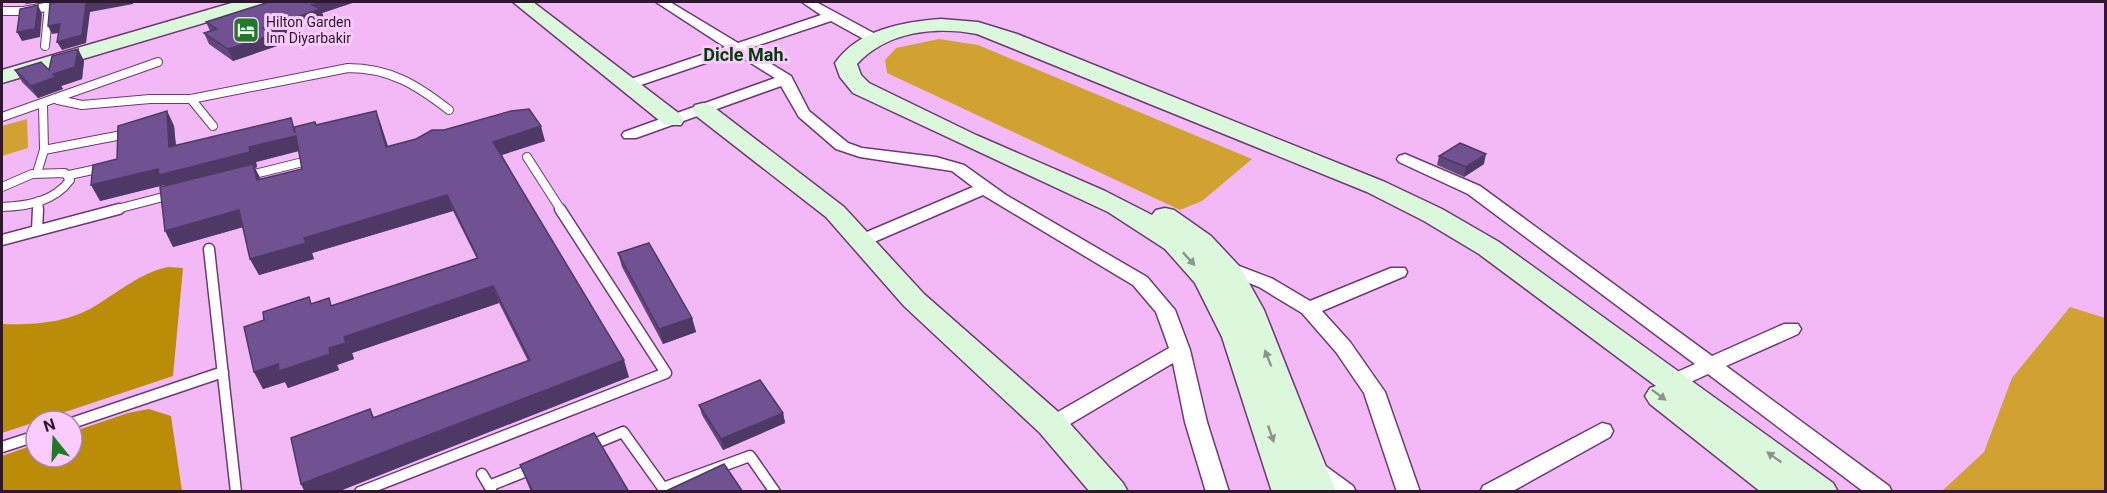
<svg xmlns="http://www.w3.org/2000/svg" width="2107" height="493" font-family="Roboto,sans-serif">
<rect width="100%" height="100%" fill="#f3b9f7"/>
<!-- green -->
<path fill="#d1a131" d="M 939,39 L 978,45 L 1252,159 L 1202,201 L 1180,210 L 887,73 L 885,60 L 896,48 Z
M 27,119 L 28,148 L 2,156 L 2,126 Z
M 2070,307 L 2105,318 L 2105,491 L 1942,491 L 1984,452 L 2012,378 Z"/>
<!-- forest -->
<path fill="#bb8c08" d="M 168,267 L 183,268 L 173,376 L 2,433 L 2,324 C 34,325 67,323 95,306 C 120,291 140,273 168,267 Z
M 149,409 L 171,416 L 182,491 L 2,491 L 2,456 L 36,444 L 36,457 L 72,457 L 72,432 L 128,413 Z"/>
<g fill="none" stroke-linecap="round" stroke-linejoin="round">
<defs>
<path id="lane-far1" d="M 2,11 L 23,11 L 73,2
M 45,46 L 49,6
M 191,99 L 213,126
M 58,100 L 82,105 L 150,99 L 191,99 L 348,68 C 390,68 417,85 449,110
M 2,117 L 158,62
M 44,150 L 127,134
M 527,157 L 561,210
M 37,173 L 44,150 L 43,105
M 69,175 L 102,168
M 246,176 L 299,163
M 2,187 L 32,174 L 65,173 L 70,180 C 54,202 27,206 2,207
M 38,210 L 39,201
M 113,210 L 171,195"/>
<path id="lane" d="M 37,230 L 38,209
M 2,240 L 119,209
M 209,249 L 236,492
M 72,423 L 223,372
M 589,446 L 623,432 L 663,488 L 750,456 L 775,492
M 2,447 L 36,436
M 482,474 L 491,489
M 489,486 L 534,468
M 360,492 L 666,373 L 560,209"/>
<path id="street" d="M 656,2 L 670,2 L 738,43 L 821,15 L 802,2 L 816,2 L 879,36 L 879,42 L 869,42 L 831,21 L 747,49 L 791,76 L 809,111 L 848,143 L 862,148 L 936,157 L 964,165 L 1006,195 L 1147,277 L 1175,310 L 1190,350 L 1207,422 L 1229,492 L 1206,492 L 1185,422 L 1173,363 L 1060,430 L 1052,433 L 1044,430 L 1041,425 L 1044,420 L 1169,348 L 1156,312 L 1133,285 L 983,195 L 867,245 L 855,245 L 852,241 L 855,237 L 973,187 L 952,171 L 860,157 L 836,149 L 799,117 L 781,86 L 636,138 L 624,138 L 622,135 L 624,132 L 775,78 L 735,53 L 632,88 L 622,88 L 620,85 L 622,82 L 725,47 Z
M 1405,154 L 1480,186 L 1712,356 L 1784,324 L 1798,324 L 1801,329 L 1798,334 L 1726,366 L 1889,486 L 1892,492 L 1864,492 L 1708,374 L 1680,387 L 1666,387 L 1663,382 L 1666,377 L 1695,364 L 1468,194 L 1399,162 L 1397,159 L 1399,156 Z
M 1226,261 L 1273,279 L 1310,301 L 1391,268 L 1405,268 L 1407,272 L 1405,276 L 1322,311 L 1350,342 L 1385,392 L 1420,492 L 1397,492 L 1364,393 L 1336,352 L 1302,313 L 1259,287 L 1219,271 L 1217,267 L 1219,263 Z
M 1602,423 L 1610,425 L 1613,431 L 1610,437 L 1511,492 L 1480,492 L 1483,486 Z
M 1312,460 L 1320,462 L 1353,486 L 1356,492 C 1334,492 1313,491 1301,468 L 1304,462 Z"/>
<path id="secondary" d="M 235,2 L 264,2 L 261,6 L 2,83 L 2,70 Z
M 513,2 L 533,2 L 681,115 L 684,120 L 681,125 L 665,125 Z
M 941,19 L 978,22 L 1017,34 L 1385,182 L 1442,209 L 1499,242 L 1833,483 L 1838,492 L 1761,492 L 1650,404 L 1645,396 L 1650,388 L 1656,386 L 1479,254 L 1424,221 L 1367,192 L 977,34 C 936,26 887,31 857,64 L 861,75 L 869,83 L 976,135 L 1105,191 L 1152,215 L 1156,210 L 1165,208 L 1174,210 L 1211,236 L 1240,267 L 1264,310 L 1336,492 L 1272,492 L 1222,337 L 1195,283 L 1165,249 L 1108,212 L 853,93 L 840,77 L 835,63 C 859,29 903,22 941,19 Z
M 703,103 L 711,105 L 844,207 L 924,294 L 1064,417 L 1123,483 L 1128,492 L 1090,492 L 1040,433 L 904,306 L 826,217 L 695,115 L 692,110 L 695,105 Z"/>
</defs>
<!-- lane-far1 casing -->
<use href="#lane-far1" stroke="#6c3a70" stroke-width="10"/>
<!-- lane casing -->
<use href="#lane" stroke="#6c3a70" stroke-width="13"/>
<!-- street casing -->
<use href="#street" stroke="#6c3a70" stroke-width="3"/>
<!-- secondary casing -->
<use href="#secondary" stroke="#6c3a70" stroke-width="3"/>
<!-- lane-far1 -->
<use href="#lane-far1" stroke="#fff" stroke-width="8"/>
<!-- lane -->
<use href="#lane" stroke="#fff" stroke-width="10"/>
<!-- street -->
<use href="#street" fill="#fff" fill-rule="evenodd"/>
<!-- secondary -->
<use href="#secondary" fill="#dcf8dc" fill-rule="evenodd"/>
</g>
<!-- wall -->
<path fill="#60477e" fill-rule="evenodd" d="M 269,2 L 355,2 L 322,13 L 325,20 L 277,36 L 280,45 L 233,61 L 209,44 L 204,33 L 210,31 L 206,22 Z
M 78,49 L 84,61 L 82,79 L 61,86 L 63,89 L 38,98 L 22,82 L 15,70 L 49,70 Z
M 167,111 L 174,126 L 176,145 L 295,127 L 316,125 L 376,111 L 381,125 L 388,146 L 545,141 L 502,155 L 629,377 L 337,492 L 305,492 L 301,484 L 370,409 L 374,417 L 528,361 L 499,303 L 352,353 L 354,359 L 337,365 L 339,370 L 288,388 L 285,382 L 263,389 L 254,372 L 264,320 L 313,303 L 332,305 L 477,259 L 453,211 L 312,253 L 314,259 L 259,275 L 250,259 L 243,227 L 173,247 L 164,185 L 100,201 L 117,159 ZM 299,151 L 302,169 L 261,179 L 255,168 L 257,167 L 256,162 Z
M 1439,156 L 1484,164 L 1464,177 L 1437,165 Z
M 618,253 L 692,318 L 696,332 L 663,344 L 622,267 Z
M 699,405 L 783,413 L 785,423 L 723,450 L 702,415 Z
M 520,465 L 629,492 L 531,492 Z"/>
<!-- shaded-wall -->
<path fill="#4e3966" d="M 24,2 L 42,2 L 26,4 Z
M 98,2 L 133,2 L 133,4 L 90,12 L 86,43 L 62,50 L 57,42 L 86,4 Z
M 321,2 L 355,2 L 322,13 L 325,20 L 277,36 L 280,45 L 233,61 L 228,49 L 263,28 L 312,5 Z
M 38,5 L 42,14 L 40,37 L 22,41 L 17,32 Z
M 60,24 L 65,32 L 52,34 L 48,26 Z
M 78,49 L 84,61 L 82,79 L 61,86 L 63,89 L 38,98 L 31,86 L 53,74 Z
M 167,111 L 174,126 L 177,162 L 169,147 Z
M 376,111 L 381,125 L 392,162 L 386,147 Z
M 541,126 L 545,141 L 498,156 L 493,142 Z
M 296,136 L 302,150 L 256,162 L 257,167 L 255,168 L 260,179 L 265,196 L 167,191 L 164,185 L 100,201 L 91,185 Z
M 1486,154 L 1484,164 L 1464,177 L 1466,167 Z
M 447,195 L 453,211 L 312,253 L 314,259 L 259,275 L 250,259 L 304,238 Z
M 239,210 L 247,226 L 173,247 L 165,231 Z
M 493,286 L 499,303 L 352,353 L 354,359 L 337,365 L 339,370 L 288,388 L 285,382 L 263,389 L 254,372 L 329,348 L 344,337 Z
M 692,318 L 696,332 L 663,344 L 659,329 Z
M 624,360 L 629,377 L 337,492 L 305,492 L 301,484 Z
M 783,413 L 785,423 L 723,450 L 721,439 Z"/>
<!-- building -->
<path fill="#705292" stroke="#4e3966" stroke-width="1.5" d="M 60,2 L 98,2 L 86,4 L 82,35 L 57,42 L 60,24 L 48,26 L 50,3 Z
M 269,2 L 321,2 L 312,5 L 321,9 L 263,28 L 276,34 L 228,49 L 204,33 L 217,29 L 206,22 Z
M 38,5 L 35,29 L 17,32 L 20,9 Z
M 78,49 L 75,67 L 53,74 L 56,77 L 31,86 L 15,70 L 41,62 L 49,70 L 52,56 Z
M 529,109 L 541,126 L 493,142 L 624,360 L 301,484 L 291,438 L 370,409 L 373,418 L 530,360 L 493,286 L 344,337 L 346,343 L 329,348 L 330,354 L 279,371 L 278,364 L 254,372 L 244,327 L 264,320 L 263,312 L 309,297 L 311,304 L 329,298 L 331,306 L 478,258 L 447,195 L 304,238 L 306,243 L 250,259 L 239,210 L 165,231 L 160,187 L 253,164 L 257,180 L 302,169 L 296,136 L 249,147 L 250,152 L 159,175 L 158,169 L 91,185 L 93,165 L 117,159 L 118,126 L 167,111 L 169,147 L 291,118 L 295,133 L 294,127 L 315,122 L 316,125 L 376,111 L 386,147 L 416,139 L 432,130 L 444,130 L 511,111 Z
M 1460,143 L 1486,154 L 1466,167 L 1439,156 Z
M 649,243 L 692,318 L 659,329 L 618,253 Z
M 760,380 L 783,413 L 721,439 L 699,405 Z
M 594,433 L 629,492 L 533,492 L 520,465 Z
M 724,464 L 743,492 L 664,492 Z"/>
<!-- one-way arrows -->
<defs><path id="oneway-solid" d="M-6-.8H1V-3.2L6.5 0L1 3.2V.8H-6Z" transform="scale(1.5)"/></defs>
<g fill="#8e938e">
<use href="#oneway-solid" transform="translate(1189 259) rotate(47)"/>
<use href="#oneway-solid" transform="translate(1268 358) rotate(-111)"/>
<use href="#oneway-solid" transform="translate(1659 395) rotate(37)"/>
<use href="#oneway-solid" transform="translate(1271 434) rotate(71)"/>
<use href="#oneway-solid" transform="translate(1774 457) rotate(-144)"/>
</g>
<!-- icons -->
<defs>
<symbol id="hotel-square" viewBox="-11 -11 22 22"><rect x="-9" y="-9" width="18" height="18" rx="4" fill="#207a28" stroke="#facbfd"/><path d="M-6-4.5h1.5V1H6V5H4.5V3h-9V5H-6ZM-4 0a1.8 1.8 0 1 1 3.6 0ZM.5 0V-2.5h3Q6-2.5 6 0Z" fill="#fff"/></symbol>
</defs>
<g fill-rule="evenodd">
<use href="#hotel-square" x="231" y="15" width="30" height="30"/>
</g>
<g text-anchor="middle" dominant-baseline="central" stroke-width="6" stroke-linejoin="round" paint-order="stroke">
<!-- far-poi labels -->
<g font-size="14" fill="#2e182f" stroke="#facbfd" text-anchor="start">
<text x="266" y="22">Hilton Garden<tspan x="266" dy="16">Inn Diyarbakir</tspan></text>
</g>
<!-- far-district labels -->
<g font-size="18" font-weight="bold" fill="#003c06" stroke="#facbfd">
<text x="746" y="54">Dicle Mah.</text>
</g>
</g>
<!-- border -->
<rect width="2107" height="493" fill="none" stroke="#2e182f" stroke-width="6"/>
<!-- north arrow -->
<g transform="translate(54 439) rotate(342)"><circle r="28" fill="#facbfd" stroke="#a883ab" stroke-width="1.5"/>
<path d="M0-4.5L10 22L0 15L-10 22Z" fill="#207a28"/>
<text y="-9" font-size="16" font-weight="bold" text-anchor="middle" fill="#2e182f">N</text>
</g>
</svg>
